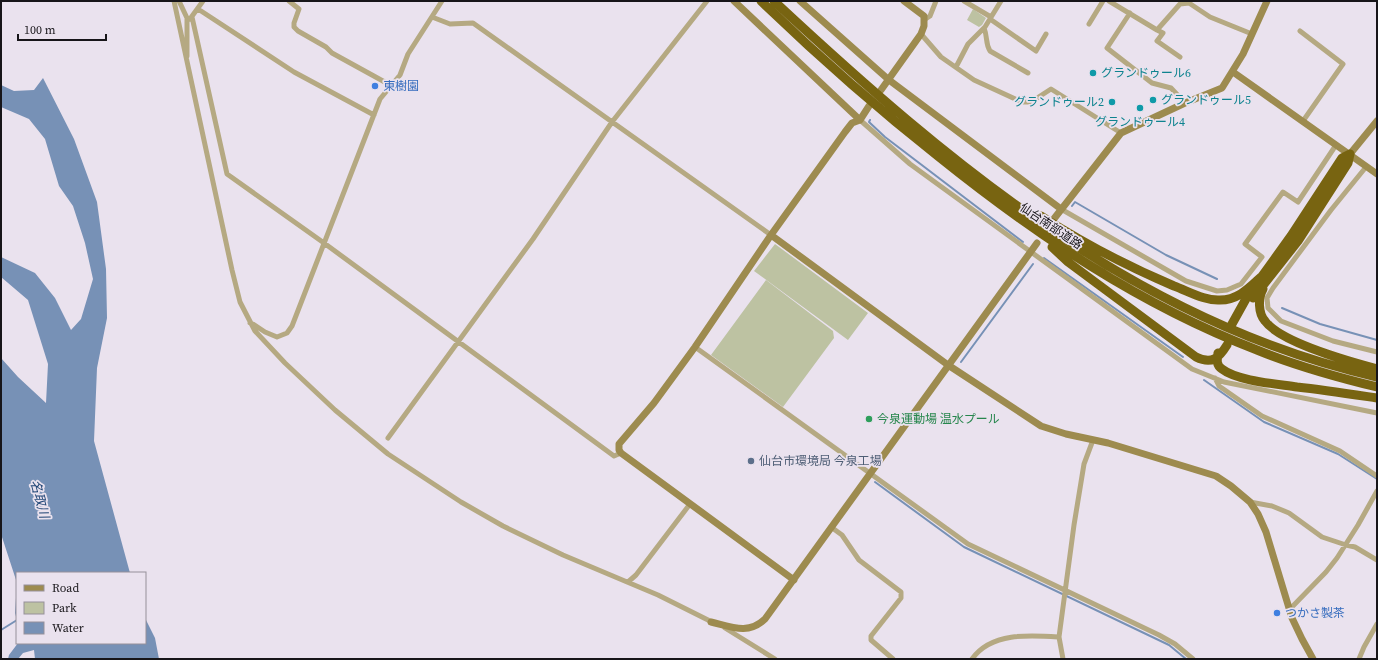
<svg xmlns="http://www.w3.org/2000/svg" width="1378" height="660" font-family="'Source Serif 4','Noto Sans JP',serif">
<rect width="100%" height="100%" fill="#eae2ee"/>
<!-- green -->
<path fill="#bdc2a2" d="M 973,9 L 986,18 L 982,25 L 979,27 L 967,20 Z
M 775,244 L 868,313 L 848,340 L 754,271 Z
M 766,280 L 833,331 L 834,338 L 783,407 L 711,355 Z"/>
<!-- water -->
<path fill="#7791b6" d="M 43,78 L 74,139 L 97,202 L 106,269 L 107,318 L 97,368 L 94,441 L 130,573 L 17,573 L 17,620 L 15,613 L 17,583 L 1,534 L 1,358 L 18,377 L 46,403 L 48,364 L 28,300 L 1,277 L 1,257 L 35,273 L 55,298 L 71,330 L 81,319 L 93,279 L 85,243 L 73,206 L 59,186 L 45,139 L 29,119 L 1,107 L 1,85 L 14,91 L 34,90 Z
M 145,618 L 155,638 L 159,659 L 35,659 L 34,650 L 23,653 L 18,659 L 8,659 L 9,655 L 18,643 L 145,643 Z"/>
<g fill="none" stroke-linecap="round" stroke-linejoin="round">
<!-- stream -->
<path stroke="#7791b6" stroke-width="2" d="M 870,120 L 869,122 L 885,137 L 1023,242
M 1072,206 L 1075,202 L 1166,255 L 1217,279
M 1044,258 L 1183,357
M 1282,308 L 1320,324 L 1377,340
M 961,362 L 1033,264
M 1204,380 L 1264,422 L 1338,454 L 1377,479
M 875,482 L 964,547 L 1169,645 L 1186,659
M 1,630 L 17,620"/>
<!-- street -->
<path stroke="#b5a982" stroke-width="5" d="M 174,1 L 232,270 L 240,302 L 255,331 L 285,363 L 335,410 L 388,454 L 461,502 L 503,526 L 563,555 L 658,595 L 714,623
M 179,1 L 187,18 L 187,56
M 289,1 L 299,9 L 294,23 L 294,27 L 298,31 L 326,47 L 332,53 L 392,86
M 964,1 L 991,17
M 1109,1 L 1157,30 L 1180,4 L 1189,3 L 1210,17 L 1252,34
M 198,9 L 294,72 L 374,115
M 1130,13 L 1107,48 L 1152,83 L 1171,88 L 1185,103
M 192,17 L 227,174 L 324,243 L 614,456 L 621,453
M 432,17 L 450,24 L 473,23 L 771,235
M 190,19 L 203,1
M 990,19 L 1036,51 L 1046,34
M 924,20 L 930,16 L 936,1
M 1089,24 L 1103,1
M 984,28 C 988,38 985,43 990,51 L 1028,73
M 1157,30 L 1163,33 L 1157,41 L 1180,57
M 1300,31 L 1343,64 L 1303,121
M 921,34 L 941,57 L 974,80 L 1022,102 L 1031,102 L 1051,89 L 1121,133
M 956,67 L 968,44 L 985,27 L 1001,1
M 860,120 L 910,164 L 1192,369 L 1224,382 L 1377,413
M 1366,167 L 1331,210 L 1273,288 L 1267,298 L 1268,308 L 1281,321 L 1333,341 L 1377,352
M 1061,209 L 1186,281 L 1217,291 L 1227,290 L 1241,284 L 1262,257 L 1245,244 L 1283,192 L 1298,202 L 1336,145
M 250,323 L 253,324 L 265,332 L 277,337 L 287,333 L 292,326 L 380,99 L 400,75 L 408,54 L 442,1
M 695,347 L 968,544 L 1159,635 L 1175,644 L 1193,659
M 1215,378 L 1219,386 L 1262,416 L 1340,451 L 1377,476
M 388,438 L 533,239 L 612,122 L 707,1
M 1250,502 L 1272,506 L 1289,513 L 1322,537 L 1346,545 L 1355,547 L 1377,560
M 831,527 L 842,535 L 859,560 L 901,592 L 901,598 L 871,636 L 871,640 L 893,659
M 628,582 L 636,575 L 690,504
M 1290,609 L 1326,572 L 1337,558 L 1358,525 L 1377,491
M 725,628 L 775,659
M 972,659 C 991,632 1030,635 1059,637
M 1063,659 L 1059,637 L 1074,525 L 1084,464 L 1093,440
M 1359,659 L 1364,647 L 1377,624"/>
<!-- secondary -->
<path stroke="#9d8b4f" stroke-width="7" d="M 734,1 L 860,120
M 800,1 L 889,80 L 1061,209
M 1233,72 L 1377,174
M 881,90 L 921,34 L 924,26 L 924,16 L 904,1
M 1350,154 L 1377,121
M 1053,220 L 1121,133 L 1185,103 L 1222,88 L 1243,54 L 1267,1
M 771,235 L 948,365 L 1041,426 L 1066,434 L 1108,443 L 1216,476 L 1231,486 L 1250,502 L 1258,514 L 1266,532 L 1292,618 L 1302,639 L 1313,659
M 794,580 L 621,453 L 619,450 L 619,444 L 654,403 L 695,347 L 771,235 L 845,132 L 852,123 L 860,120 L 869,106
M 711,622 C 732,627 748,635 765,619 L 1037,243"/>
<!-- highway -->
<path stroke="#786411" stroke-width="9" d="M 761,1 C 818,56 877,108 939,157 C 1036,235 1140,305 1257,350 C 1296,366 1336,377 1377,387
M 774,1 C 949,164 1138,323 1377,377
M 1041,216 C 1083,243 1127,266 1174,286 C 1188,291 1205,301 1220,300 C 1238,300 1249,288 1261,277
M 1052,247 L 1068,262 L 1196,357 C 1212,365 1219,358 1227,345
M 1263,289 C 1258,298 1258,313 1265,321 C 1280,342 1351,362 1377,369
M 1253,298 L 1298,241 L 1348,163 L 1350,154
M 1232,324 L 1247,297 L 1291,236 L 1342,158 L 1350,154
M 1218,353 C 1217,360 1216,365 1222,369 C 1237,381 1278,384 1297,387 C 1324,390 1350,394 1377,398"/>
</g>
<!-- markers -->
<g fill="#0f9aa8" stroke="#eae2ee" stroke-width="1.5">
<circle cx="1093" cy="73" r="4"/>
<circle cx="1153" cy="100" r="4"/>
<circle cx="1112" cy="102" r="4"/>
<circle cx="1140" cy="108" r="4"/>
</g>
<g fill="#3f7fe0" stroke="#eae2ee" stroke-width="1.5">
<circle cx="375" cy="86" r="4"/>
<circle cx="1277" cy="613" r="4"/>
</g>
<circle fill="#2e9e5b" stroke="#eae2ee" stroke-width="1.5" cx="869" cy="419" r="4"/>
<circle fill="#5c6f8a" stroke="#eae2ee" stroke-width="1.5" cx="751" cy="461" r="4"/>
<g text-anchor="middle" dominant-baseline="central" stroke-width="3.5" stroke-linejoin="round" paint-order="stroke">
<!-- culture labels -->
<g font-size="12" fill="#0d838f" stroke="#eae2ee" text-anchor="start">
<text x="1101" y="73">グランドゥール6</text>
<text x="1161" y="100">グランドゥール5</text>
<text x="1104" y="102" text-anchor="end">グランドゥール2</text>
<text x="1140" y="122" text-anchor="middle">グランドゥール4</text>
</g>
<!-- shop labels -->
<g font-size="12" fill="#366cbe" stroke="#eae2ee" text-anchor="start">
<text x="383" y="86">東樹園</text>
<text x="1285" y="613">つかさ製茶</text>
</g>
<!-- street labels -->
<g font-size="12" fill="#171519" stroke="#eae2ee">
<text transform="translate(1051 226) rotate(34)">仙台南部道路</text>
</g>
<!-- leisure labels -->
<g font-size="12" fill="#27864d" stroke="#eae2ee" text-anchor="start">
<text x="877" y="419">今泉運動場 温水プール</text>
</g>
<!-- service labels -->
<g font-size="12" fill="#4e5e75" stroke="#eae2ee" text-anchor="start">
<text x="759" y="461">仙台市環境局 今泉工場</text>
</g>
<!-- water labels -->
<g font-size="13" font-style="italic" fill="#234777" stroke="#eae2ee">
<text transform="translate(40 499) rotate(75)">名取川</text>
</g>
</g>
<!-- border -->
<rect width="1378" height="660" fill="none" stroke="#171519" stroke-width="4"/>
<!-- legend -->
<rect x="16" y="572" width="130" height="72" fill="#eae2ee" stroke="#969099"/>
<rect x="24" y="585" width="20" height="6" fill="#9d8b4f" stroke="#969099"/>
<text x="52" y="592" font-size="12" fill="#171519">Road</text>
<rect x="24" y="602" width="20" height="12" fill="#bdc2a2" stroke="#969099"/>
<text x="52" y="612" font-size="12" fill="#171519">Park</text>
<rect x="24" y="622" width="20" height="12" fill="#7791b6" stroke="#969099"/>
<text x="52" y="632" font-size="12" fill="#171519">Water</text>
<!-- scale -->
<path d="M18 34v6h88v-6" fill="none" stroke="#171519" stroke-width="2"/>
<text x="24" y="34" font-size="12" fill="#171519" stroke="#eae2ee" stroke-width="3" paint-order="stroke">100 m</text>
</svg>
